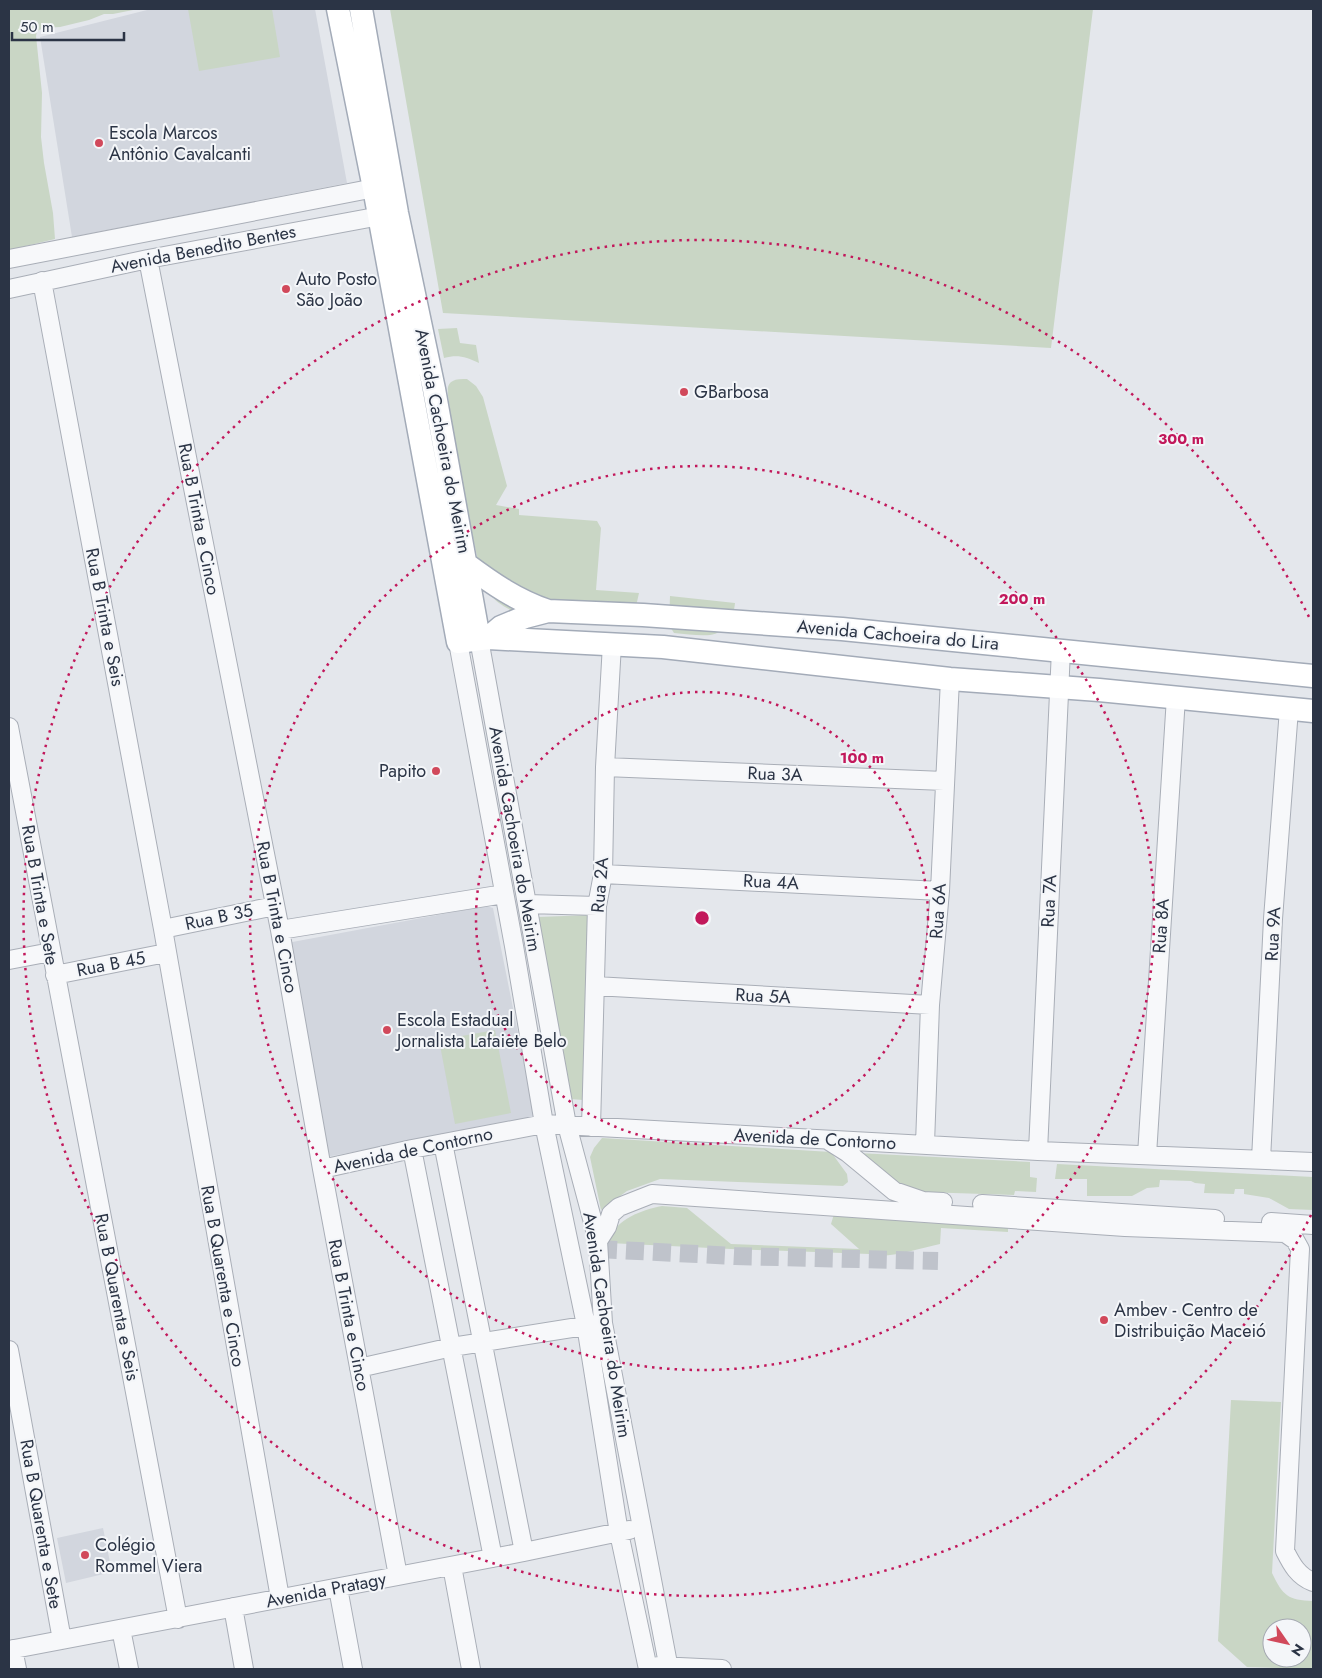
<svg xmlns="http://www.w3.org/2000/svg" width="1322" height="1678" font-family="Jost,sans-serif">
<rect width="100%" height="100%" fill="#e4e7ec"/>
<!-- built -->
<path fill="#d2d6de" d="M 151,9 L 315,9 L 347,183 L 72,237 L 40,37 Z
M 486,906 L 493,908 L 535,1118 L 326,1157 L 287,943 Z
M 103,1528 L 112,1572 L 66,1583 L 57,1538 Z"/>
<!-- green -->
<path fill="#c9d6c5" fill-rule="evenodd" d="M 9,9 L 138,9 L 113,14 L 104,14 L 89,20 L 60,27 L 44,28 L 37,31 L 36,36 L 42,93 L 41,137 L 44,163 L 53,213 L 55,239 L 9,250 Z
M 188,9 L 272,9 L 280,57 L 199,71 Z
M 390,9 L 1093,9 L 1051,348 L 443,313 Z
M 457,328 L 460,343 L 476,345 L 479,363 C 466,357 458,354 444,358 L 438,329 Z
M 467,379 L 476,386 L 483,397 L 507,486 L 496,505 L 519,509 L 519,515 L 597,521 L 601,528 L 596,590 L 639,593 L 637,602 L 632,612 L 514,612 C 494,601 489,597 481,575 L 448,420 C 456,403 433,377 467,379 Z
M 670,596 L 735,603 C 734,616 725,634 710,635 C 699,636 686,634 674,633 L 669,625 Z
M 590,915 L 583,1100 L 570,1099 L 538,917 Z
M 495,1030 L 511,1113 L 455,1124 L 439,1040 Z
M 602,1138 L 831,1152 L 847,1174 L 848,1182 L 843,1186 L 660,1179 L 627,1191 L 601,1210 L 590,1157 L 594,1148 Z
M 858,1153 L 1030,1162 L 1030,1177 L 1037,1178 L 1036,1192 L 1015,1191 L 1014,1195 L 923,1192 L 896,1184 Z
M 1057,1164 L 1313,1177 L 1313,1210 L 1289,1209 L 1269,1198 L 1244,1194 L 1244,1189 L 1235,1189 L 1234,1194 L 1204,1193 L 1205,1184 L 1195,1183 L 1191,1181 L 1160,1180 L 1159,1187 L 1147,1188 L 1132,1196 L 1087,1196 L 1087,1179 L 1055,1179 Z
M 662,1206 L 687,1208 L 731,1244 L 859,1249 L 831,1224 L 834,1214 L 927,1223 L 1008,1226 L 1008,1232 L 941,1228 L 940,1244 C 920,1248 887,1260 869,1254 L 731,1249 L 609,1243 L 608,1239 C 618,1219 641,1210 662,1206 Z
M 1231,1400 L 1281,1402 L 1272,1573 C 1283,1596 1288,1600 1313,1601 L 1313,1669 L 1247,1667 L 1218,1641 ZM 1272,1628 L 1302,1628 L 1302,1658 L 1272,1658 Z"/>
<g fill="none" stroke-linecap="round" stroke-linejoin="round">
<!-- minor-tunnel -->
<path stroke="#bfc3cb" stroke-width="18" stroke-dasharray="18 9" stroke-linecap="butt" d="M 599,1249 L 735,1256 L 938,1261"/>
<defs>
<path id="minor" d="M 9,259 L 385,186
M 148,259 L 280,930 L 322,1169 L 398,1576
M 42,281 L 163,929 L 280,1598
M 9,289 L 148,259 L 391,214
M 479,639 L 567,1125 L 598,1241 L 603,1323 L 669,1669
M 458,642 L 514,946 L 544,1124 L 586,1325 L 619,1533 L 648,1669
M 9,727 L 178,1619
M 605,767 L 944,781
M 603,874 L 940,891
M 527,904 L 597,906
M 163,929 L 275,906
M 280,930 L 504,894
M 9,960 L 51,952
M 55,975 L 166,953
M 595,986 L 930,1005
M 591,1127 L 597,906 L 603,874 L 605,767 L 612,644
M 829,1141 L 848,1153 L 894,1191 L 923,1201 L 943,1202
M 443,1143 L 524,1552
M 925,1144 L 930,1005 L 940,891 L 950,679
M 412,1149 L 493,1558
M 1038,1151 L 1061,650
M 1147,1155 L 1176,697
M 1261,1160 L 1273,919 L 1289,709
M 322,1169 L 412,1149 L 544,1124 L 1038,1151 L 1313,1162
M 982,1204 L 1215,1219
M 1271,1222 L 1313,1225
M 598,1241 L 607,1227 L 611,1214 L 619,1207 L 652,1194 L 1125,1227 L 1285,1233 L 1295,1240 L 1300,1249 L 1285,1551 C 1292,1565 1298,1576 1313,1582
M 9,1350 L 62,1640
M 359,1368 L 452,1347 L 597,1324
M 452,1566 L 471,1669
M 338,1588 L 353,1669
M 233,1607 L 244,1669
M 121,1629 L 129,1669
M 13,1649 L 17,1669
M 9,1650 L 524,1552 L 629,1530
M 658,1666 L 722,1669"/>
<path id="major" d="M 338,9 L 374,188 L 458,642 L 488,638 L 663,647 L 950,679 L 1099,690 L 1313,711
M 361,9 L 397,213 L 434,389 L 479,639
M 466,564 C 493,584 516,600 548,611
M 488,638 L 501,627 L 525,617 L 548,611 L 643,615 L 842,629 L 1313,676"/>
</defs>
<!-- minor casing -->
<use href="#minor" stroke="#a9aeb7" stroke-width="20"/>
<!-- major casing -->
<use href="#major" stroke="#a3abb8" stroke-width="25"/>
<!-- minor -->
<use href="#minor" stroke="#f7f8fa" stroke-width="18"/>
<!-- major -->
<use href="#major" stroke="#fff" stroke-width="22"/>
</g>
<!-- distance rings -->
<g fill="none" stroke="#c2185b" stroke-width="2.5" stroke-dasharray="2.5 5">
<circle cx="702" cy="918" r="226"/>
<circle cx="702" cy="918" r="452"/>
<path d="M1311 1215A678 678 0 1 1 1311 621"/>
</g>
<!-- markers -->
<g fill="#d1495b" stroke="#f4f6f9" stroke-width="2">
<circle cx="99" cy="143" r="5"/>
<circle cx="286" cy="289" r="5"/>
<circle cx="684" cy="392" r="5"/>
<circle cx="436" cy="771" r="5"/>
<circle cx="387" cy="1030" r="5"/>
<circle cx="1104" cy="1320" r="5"/>
<circle cx="85" cy="1555" r="5"/>
</g>
<g text-anchor="middle" dominant-baseline="central" stroke-width="4" stroke-linejoin="round" paint-order="stroke">
<!-- poi labels -->
<g font-size="18" fill="#2b3445" stroke="#f4f6f9" text-anchor="start">
<text x="109" y="133">Escola Marcos<tspan x="109" dy="21">Antônio Cavalcanti</tspan></text>
<text x="296" y="279">Auto Posto<tspan x="296" dy="21">São João</tspan></text>
<text x="694" y="392">GBarbosa</text>
<text x="426" y="771" text-anchor="end">Papito</text>
<text x="397" y="1020">Escola Estadual<tspan x="397" dy="21">Jornalista Lafaiete Belo</tspan></text>
<text x="1114" y="1310">Ambev - Centro de<tspan x="1114" dy="21">Distribuição Maceió</tspan></text>
<text x="95" y="1545">Colégio<tspan x="95" dy="21">Rommel Viera</tspan></text>
</g>
<!-- street labels -->
<g font-size="18" fill="#2b3445" stroke="#f4f6f9">
<text transform="translate(203 249) rotate(-11)">Avenida Benedito Bentes</text>
<text transform="translate(443 441) rotate(79)">Avenida Cachoeira do Meirim</text>
<text transform="translate(199 519) rotate(79)">Rua B Trinta e Cinco</text>
<text transform="translate(105 617) rotate(79)">Rua B Trinta e Seis</text>
<text transform="translate(898 635) rotate(5)">Avenida Cachoeira do Lira</text>
<text transform="translate(775 774) rotate(2)">Rua 3A</text>
<text transform="translate(515 839) rotate(80)">Avenida Cachoeira do Meirim</text>
<text transform="translate(771 882) rotate(3)">Rua 4A</text>
<text transform="translate(600 885) rotate(-85)">Rua 2A</text>
<text transform="translate(40 895) rotate(80)">Rua B Trinta e Sete</text>
<text transform="translate(1049 901) rotate(-87)">Rua 7A</text>
<text transform="translate(938 911) rotate(-86)">Rua 6A</text>
<text transform="translate(219 917) rotate(-12)">Rua B 35</text>
<text transform="translate(277 917) rotate(79)">Rua B Trinta e Cinco</text>
<text transform="translate(1161 926) rotate(-86)">Rua 8A</text>
<text transform="translate(1273 934) rotate(-87)">Rua 9A</text>
<text transform="translate(111 964) rotate(-11)">Rua B 45</text>
<text transform="translate(763 996) rotate(3)">Rua 5A</text>
<text transform="translate(815 1139) rotate(3)">Avenida de Contorno</text>
<text transform="translate(413 1150) rotate(-12)">Avenida de Contorno</text>
<text transform="translate(223 1276) rotate(80)">Rua B Quarenta e Cinco</text>
<text transform="translate(117 1297) rotate(79)">Rua B Quarenta e Seis</text>
<text transform="translate(349 1315) rotate(79)">Rua B Trinta e Cinco</text>
<text transform="translate(607 1325) rotate(81)">Avenida Cachoeira do Meirim</text>
<text transform="translate(41 1524) rotate(80)">Rua B Quarenta e Sete</text>
<text transform="translate(326 1590) rotate(-11)">Avenida Pratagy</text>
</g>
</g>
<circle cx="702" cy="918" r="8" fill="#c2185b" stroke="#f4f6f9" stroke-width="2.5"/>
<g font-size="15" text-anchor="middle" font-weight="bold" fill="#c2185b" stroke="#f4f6f9" stroke-width="4" stroke-linejoin="round" paint-order="stroke">
<text x="1181" y="444">300 m</text>
<text x="1022" y="604">200 m</text>
<text x="862" y="763">100 m</text>
</g>
<!-- border -->
<rect width="1322" height="1678" fill="none" stroke="#2b3445" stroke-width="20"/>
<!-- north arrow -->
<g transform="translate(1287 1643) rotate(124)"><circle r="24" fill="#f4f6f9" stroke="#a4a8b1"/>
<path d="M0-4L9 19L0 12L-9 19Z" fill="#d1495b"/>
<text y="-8" font-size="14" font-weight="bold" text-anchor="middle" fill="#2b3445">N</text>
</g>
<!-- scale -->
<path d="M12 32v8h112v-8" fill="none" stroke="#2b3445" stroke-width="2.5"/>
<text x="20" y="32" font-size="15" fill="#2b3445" stroke="#f4f6f9" stroke-width="4" paint-order="stroke">50 m</text>
</svg>
